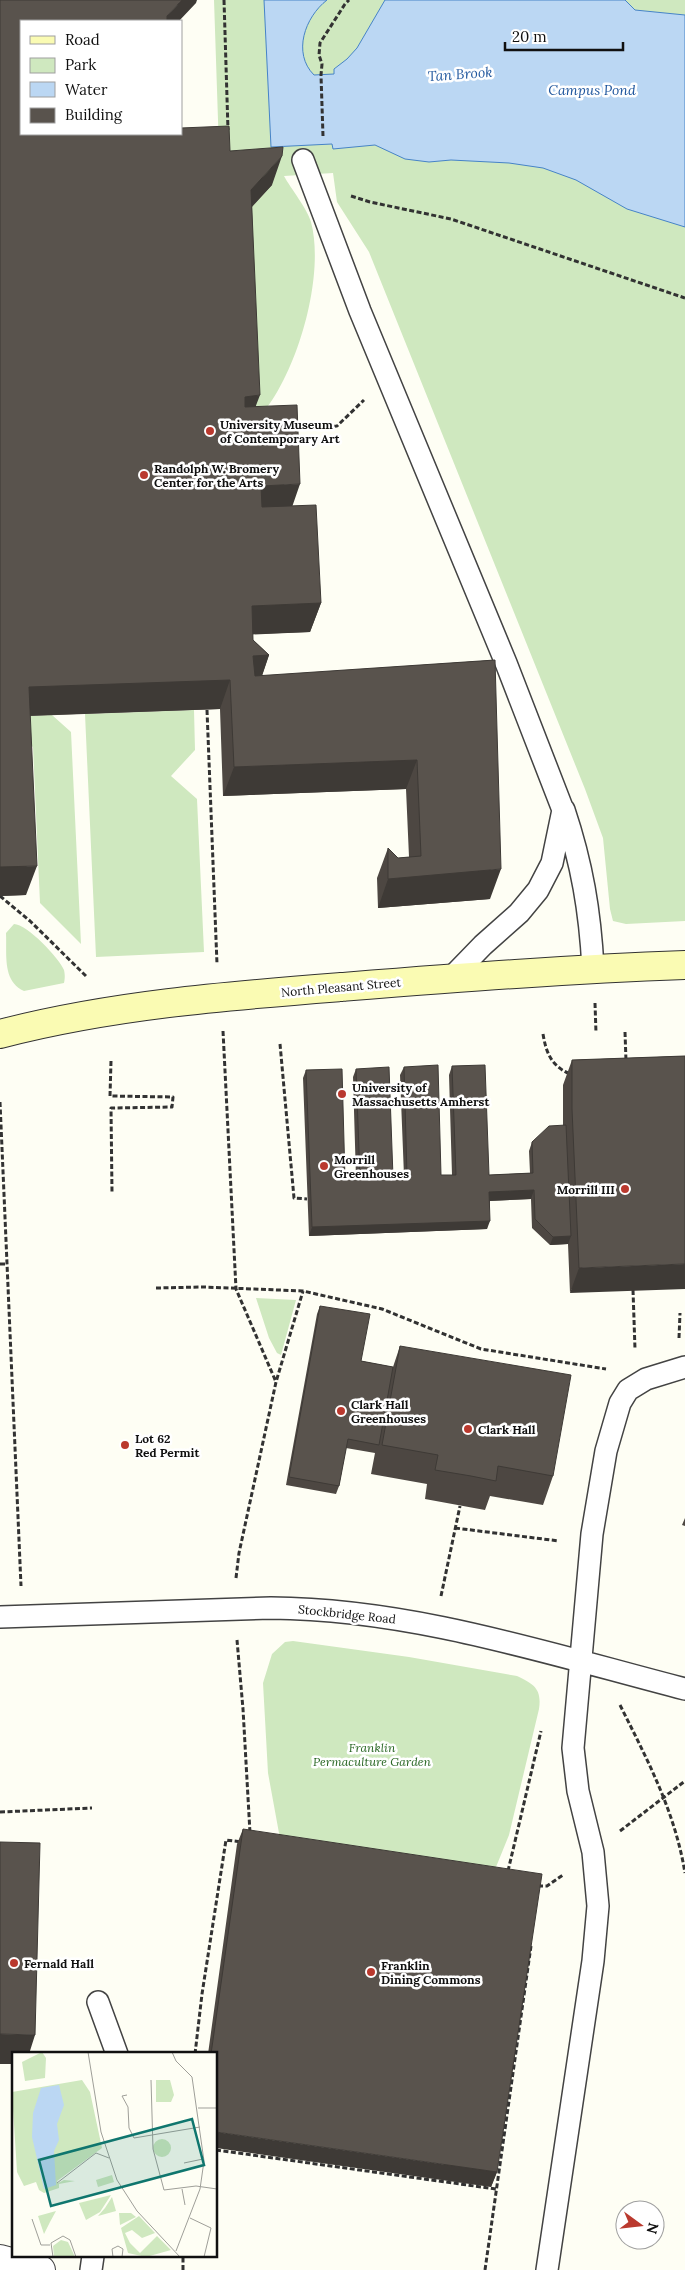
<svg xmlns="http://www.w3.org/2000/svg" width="685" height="2270" font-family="Lora,serif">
<rect width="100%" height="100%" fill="#fefef4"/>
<!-- green -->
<path fill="#cfe8bf" d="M 214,0 L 685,0 L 685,921 L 626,924 L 613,921 L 610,909 L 603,838 L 585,789 L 369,252 L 337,202 L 333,173 L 284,176 C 291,189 307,208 311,222 C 326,278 295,384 253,424 L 240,219 L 272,185 L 220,180 Z
M 194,710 L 195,750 L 171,776 L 197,799 L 204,952 L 96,957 L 85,714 Z
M 52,715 L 71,732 L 81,944 L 40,903 L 33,747 L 19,734 L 19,716 Z
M 14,924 C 27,924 59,958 64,970 C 65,975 65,978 64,983 L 24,991 C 2,981 7,954 6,933 Z
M 256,1298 L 296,1300 L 281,1355 L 277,1353 L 269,1338 Z
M 293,1641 L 409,1657 L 517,1676 C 534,1684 542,1689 539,1709 L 509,1835 L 496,1867 L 281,1844 L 268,1773 L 263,1683 L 272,1654 L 285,1642 Z"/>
<!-- water -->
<path fill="#bbd7f3" stroke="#4683c7" d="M 264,0 L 327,0 C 305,17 292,53 314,75 L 334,74 L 334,69 L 347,59 L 357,48 L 385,0 L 625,0 L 635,10 L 685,15 L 685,227 L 627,209 L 576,180 L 543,168 L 509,163 L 451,160 L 429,162 L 405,159 L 375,145 L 333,149 L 332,144 L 271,147 Z"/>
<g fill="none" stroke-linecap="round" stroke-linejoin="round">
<defs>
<path id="service" d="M 303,160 L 360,311 L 506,663 L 563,810 L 552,863 L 538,890 L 519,913 L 483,945 L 451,978
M 564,810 C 582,864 590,911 593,968
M 0,1617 L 271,1608 C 413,1609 549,1654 685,1689
M 98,2002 L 117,2054
M 91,2270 L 93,2256
M 547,2270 L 593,1961 L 598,1906 L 593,1852 L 578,1791 L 573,1748 L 592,1534 L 606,1451 L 620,1403 L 628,1390 L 646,1379 L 685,1367"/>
<path id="tertiary" d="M 0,2259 L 41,2270"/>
<path id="secondary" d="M 0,1034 C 111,1005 227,996 341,987 C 456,978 570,969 685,965"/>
</defs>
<!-- service casing -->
<use href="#service" stroke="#434343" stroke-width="24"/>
<!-- tertiary casing -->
<use href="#tertiary" stroke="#434343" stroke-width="30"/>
<!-- secondary casing -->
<use href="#secondary" stroke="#323232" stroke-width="30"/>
<!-- path -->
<path stroke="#323232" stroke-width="3" stroke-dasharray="5 2.5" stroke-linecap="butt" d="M 224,0 L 228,130
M 323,136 L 321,75 L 322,64 L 319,55 L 320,43 L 345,4 L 349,0
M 351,196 L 370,202 L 451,219 L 685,298
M 296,428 L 337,426 L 364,400
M 207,710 L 217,964
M 0,896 L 30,921 L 87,977
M 595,1003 L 596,1033
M 223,1031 L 236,1289 L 276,1382
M 625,1032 L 626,1061
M 543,1034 C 546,1052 551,1066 570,1074
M 280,1044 L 294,1198 L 307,1199
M 111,1061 L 110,1096 L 173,1097 L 172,1107 L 111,1108 L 112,1192
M 0,1102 L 21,1586
M 0,1264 L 7,1264
M 156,1288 L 203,1287 L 303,1291 L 382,1309 L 481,1349 L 606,1369
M 633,1290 L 635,1349
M 679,1338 L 680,1313
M 455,1528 L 559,1541
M 236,1578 L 239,1553 L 276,1382 L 303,1291
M 441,1596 L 460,1506
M 237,1640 L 243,1709 L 250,1833
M 620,1705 C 648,1761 675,1812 685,1873
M 0,1812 L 92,1808
M 620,1831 L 685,1781
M 508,1871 L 541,1731
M 538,1886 L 547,1886 L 563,1875
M 195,2054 L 202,1994 L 226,1840 L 242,1842
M 216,2150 L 496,2189
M 183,2270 L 183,2256
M 485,2270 L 531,1946"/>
<!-- service -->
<use href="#service" stroke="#fff" stroke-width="21"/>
<!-- tertiary -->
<use href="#tertiary" stroke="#fff" stroke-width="28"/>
<!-- secondary -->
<use href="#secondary" stroke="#fafbb3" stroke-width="28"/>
</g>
<!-- wall -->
<path fill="#4d4742" d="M 0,0 L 196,3 L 21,21 L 21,134 L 230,151 L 272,185 L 252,207 L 256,406 L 292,506 L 321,603 L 310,632 L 252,634 L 253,640 L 269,655 L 262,676 L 495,660 L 490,899 L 378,908 L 377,878 L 388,848 L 398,858 L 409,857 L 406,789 L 223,796 L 220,709 L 30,716 L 26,895 L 0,896 Z
M 685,1056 L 570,1293 L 568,1244 L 550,1245 L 532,1228 L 531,1199 L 490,1201 L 487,1229 L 309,1236 L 303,1078 L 306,1070 L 345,1179 L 356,1178 L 353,1077 L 356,1069 L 393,1177 L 404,1176 L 400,1075 L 404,1067 L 441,1175 L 452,1175 L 449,1075 L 452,1066 L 489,1175 L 530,1173 L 529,1151 L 532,1142 L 563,1126 L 563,1085 L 572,1060 Z
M 320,1306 L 361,1361 L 393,1367 L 400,1346 L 553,1476 L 543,1505 L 490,1496 L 485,1510 L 425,1499 L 427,1484 L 371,1474 L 375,1453 L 346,1448 L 339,1486 L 336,1494 L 286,1485 L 317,1314 Z
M 685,1518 L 685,1526 L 682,1525 Z
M 243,1829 L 497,2172 L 491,2187 L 216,2054 L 208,2054 L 237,1844 Z"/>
<!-- shaded-wall -->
<path fill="#3e3a36" d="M 182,0 L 197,0 L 196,3 L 179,21 L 165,21 L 167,16 Z
M 282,156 L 272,185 L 240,219 L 251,190 Z
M 260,395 L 249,424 L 234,426 L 245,397 Z
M 300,484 L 290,513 L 250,515 L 261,486 Z
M 321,603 L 310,632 L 241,635 L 252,606 Z
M 269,655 L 259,684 L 242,685 L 253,656 Z
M 230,680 L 220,709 L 19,716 L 29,687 Z
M 417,760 L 406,789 L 223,796 L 234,767 Z
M 37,866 L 26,895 L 0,896 L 0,867 Z
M 501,869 L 490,899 L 378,908 L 388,879 Z
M 534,1190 L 531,1199 L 486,1201 L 489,1192 Z
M 490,1221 L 487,1229 L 309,1236 L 312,1227 Z
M 571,1236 L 568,1244 L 550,1245 L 553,1237 Z
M 685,1264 L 685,1289 L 570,1293 L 579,1268 Z
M 0,2034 L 35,2035 L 29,2054 L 14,2054 L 14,2064 L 0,2064 Z
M 216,2132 L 497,2172 L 491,2187 L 216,2148 Z"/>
<!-- building -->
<path fill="#59534d" stroke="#3e3a36" d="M 0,0 L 182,0 L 167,16 L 167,21 L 21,21 L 21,134 L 181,134 L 181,128 L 229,126 L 230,151 L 283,147 L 282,156 L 251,190 L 260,395 L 245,397 L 245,407 L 297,405 L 300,484 L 261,486 L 262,507 L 316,505 L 321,603 L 252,606 L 253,640 L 269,655 L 253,656 L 255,676 L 495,660 L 501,869 L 388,879 L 388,848 L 398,858 L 421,856 L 417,760 L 234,767 L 230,680 L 29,687 L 37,866 L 0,867 Z
M 685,1056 L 685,1264 L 579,1268 L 572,1109 L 572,1060 Z
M 438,1065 L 441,1175 L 456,1175 L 452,1066 L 485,1065 L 489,1175 L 533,1173 L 532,1142 L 549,1126 L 566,1125 L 571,1236 L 553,1237 L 535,1219 L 534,1190 L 489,1192 L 490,1221 L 312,1227 L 306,1070 L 342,1069 L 345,1179 L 360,1178 L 356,1069 L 389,1067 L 393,1177 L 407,1176 L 404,1067 Z
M 320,1306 L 370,1314 L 361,1361 L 393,1367 L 379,1445 L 348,1439 L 339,1486 L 289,1477 Z
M 400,1346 L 571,1375 L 553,1476 L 498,1466 L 496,1481 L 471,1476 L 435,1470 L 438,1455 L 382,1445 Z
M 243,1829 L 542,1874 L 497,2172 L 216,2132 L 216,2054 L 211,2054 Z
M 0,1842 L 40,1843 L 35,2035 L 0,2034 Z"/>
<!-- markers -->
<g fill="#ba392e" stroke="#fff" stroke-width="2">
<circle cx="210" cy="431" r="5"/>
<circle cx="144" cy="475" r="5"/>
<circle cx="342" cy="1094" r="5"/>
<circle cx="324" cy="1166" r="5"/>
<circle cx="625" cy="1189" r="5"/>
<circle cx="341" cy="1411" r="5"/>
<circle cx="468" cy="1429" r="5"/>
<circle cx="125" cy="1445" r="5"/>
<circle cx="14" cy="1963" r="5"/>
<circle cx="371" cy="1972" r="5"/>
</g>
<g text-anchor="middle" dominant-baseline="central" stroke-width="5" stroke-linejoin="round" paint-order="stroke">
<!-- poi labels -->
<g font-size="12" font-weight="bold" fill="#101010" stroke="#fff" text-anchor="start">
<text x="220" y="424">University Museum<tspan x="220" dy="14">of Contemporary Art</tspan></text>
<text x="154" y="468">Randolph W. Bromery<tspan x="154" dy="14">Center for the Arts</tspan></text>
<text x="352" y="1087">University of<tspan x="352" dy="14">Massachusetts Amherst</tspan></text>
<text x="334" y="1159">Morrill<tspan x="334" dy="14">Greenhouses</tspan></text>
<text x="615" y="1189" text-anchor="end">Morrill III</text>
<text x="351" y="1404">Clark Hall<tspan x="351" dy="14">Greenhouses</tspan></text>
<text x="478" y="1429">Clark Hall</text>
<text x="135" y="1438">Lot 62<tspan x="135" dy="14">Red Permit</tspan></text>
<text x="24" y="1963">Fernald Hall</text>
<text x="381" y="1965">Franklin<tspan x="381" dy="14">Dining Commons</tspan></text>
</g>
<!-- street labels -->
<g font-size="12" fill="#101010" stroke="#fff">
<text transform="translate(341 987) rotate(-5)">North Pleasant Street</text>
<text transform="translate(347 1614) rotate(6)">Stockbridge Road</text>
</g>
<!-- park labels -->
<g font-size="12" font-style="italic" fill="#286623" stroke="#fff">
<text x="372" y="1747">Franklin<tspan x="372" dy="14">Permaculture Garden</tspan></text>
</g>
<!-- water labels -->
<g font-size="14" font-style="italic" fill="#1f569d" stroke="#fff">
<text transform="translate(460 74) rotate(-4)">Tan Brook</text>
<text x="592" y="90">Campus Pond</text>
</g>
</g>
<!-- overview -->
<g transform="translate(12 2052)">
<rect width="205" height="205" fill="#fefef4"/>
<path d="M 30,0 L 34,6 L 33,26 L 13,29 L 10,10 ZM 70,28 L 78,40 L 90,96 L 45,129 L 46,131 L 52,128 L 63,129 L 47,132 L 47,136 L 32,141 L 27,138 L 24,130 L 12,134 L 5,120 L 0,40 ZM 144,28 L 158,28 L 162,43 L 159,50 L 144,50 ZM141 96a9 9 0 1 1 18 0a9 9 0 1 1-18 0ZM 100,123 L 102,130 L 86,135 L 84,128 ZM 99,143 L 88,160 L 74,168 L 67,151 ZM 100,145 L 104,159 L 86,164 L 93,156 ZM 44,159 L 38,170 L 32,182 L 26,164 ZM 107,161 L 119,161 L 124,165 L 108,173 ZM 127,164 L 143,181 L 130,186 L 120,178 L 113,181 L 118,191 L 128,201 L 145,184 L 159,198 L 134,205 L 116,201 L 109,176 ZM 49,188 L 56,190 L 63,205 L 42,205 L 41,194 Z" fill="#cfe8bf"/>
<path d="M 47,33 L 52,53 L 45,72 L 47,88 L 42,99 L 44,133 L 32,137 L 20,85 L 21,61 L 29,36 Z" fill="#bbd7f3"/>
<path fill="none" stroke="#9f9f99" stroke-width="1" d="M 76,0 L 89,80 L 105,128 L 125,159 L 168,205M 160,0 L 164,9 L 180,25 L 192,109 L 188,137 L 164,199M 139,28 L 141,97 L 152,138 L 184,134 L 205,137M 115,43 L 110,44 L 116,55 L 117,76 L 122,86 L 188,75M 186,56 L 205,56M 172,111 L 191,107M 45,131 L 84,101 L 97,106M 170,137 L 173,153M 178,166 L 199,176 L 192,205M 20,167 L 29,193 L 38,193M 41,205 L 39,191 L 51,184 L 58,188 L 64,205M 101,205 L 100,197 L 106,194 L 111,197 L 110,205"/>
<path fill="#0f766e" fill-opacity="0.15" stroke="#0f766e" stroke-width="2.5" d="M 180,67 L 192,113 L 39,154 L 27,108 Z"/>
<rect width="205" height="205" fill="none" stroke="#101010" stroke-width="2.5"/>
</g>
<!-- legend -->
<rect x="20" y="20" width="162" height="115" fill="#ffffff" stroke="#9f9f9f"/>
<rect x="30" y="36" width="25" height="8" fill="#fafbb3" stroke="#9f9f9f"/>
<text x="65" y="45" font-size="15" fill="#101010">Road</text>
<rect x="30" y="58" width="25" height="15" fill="#cfe8bf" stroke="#9f9f9f"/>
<text x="65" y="70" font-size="15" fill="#101010">Park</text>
<rect x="30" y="82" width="25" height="15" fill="#bbd7f3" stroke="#9f9f9f"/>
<text x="65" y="95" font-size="15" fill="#101010">Water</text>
<rect x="30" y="108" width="25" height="15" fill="#59534d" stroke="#9f9f9f"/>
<text x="65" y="120" font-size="15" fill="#101010">Building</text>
<!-- north arrow -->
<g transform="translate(640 2225) rotate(105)"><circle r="24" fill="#ffffff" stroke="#9f9f9f"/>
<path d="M0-4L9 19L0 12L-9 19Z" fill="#ba392e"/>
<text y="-8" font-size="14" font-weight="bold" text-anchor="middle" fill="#101010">N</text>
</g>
<!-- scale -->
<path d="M505 42v8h118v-8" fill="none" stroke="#101010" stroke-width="2.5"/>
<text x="512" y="42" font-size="15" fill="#101010" stroke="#ffffff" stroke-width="4" paint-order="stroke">20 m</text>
</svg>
